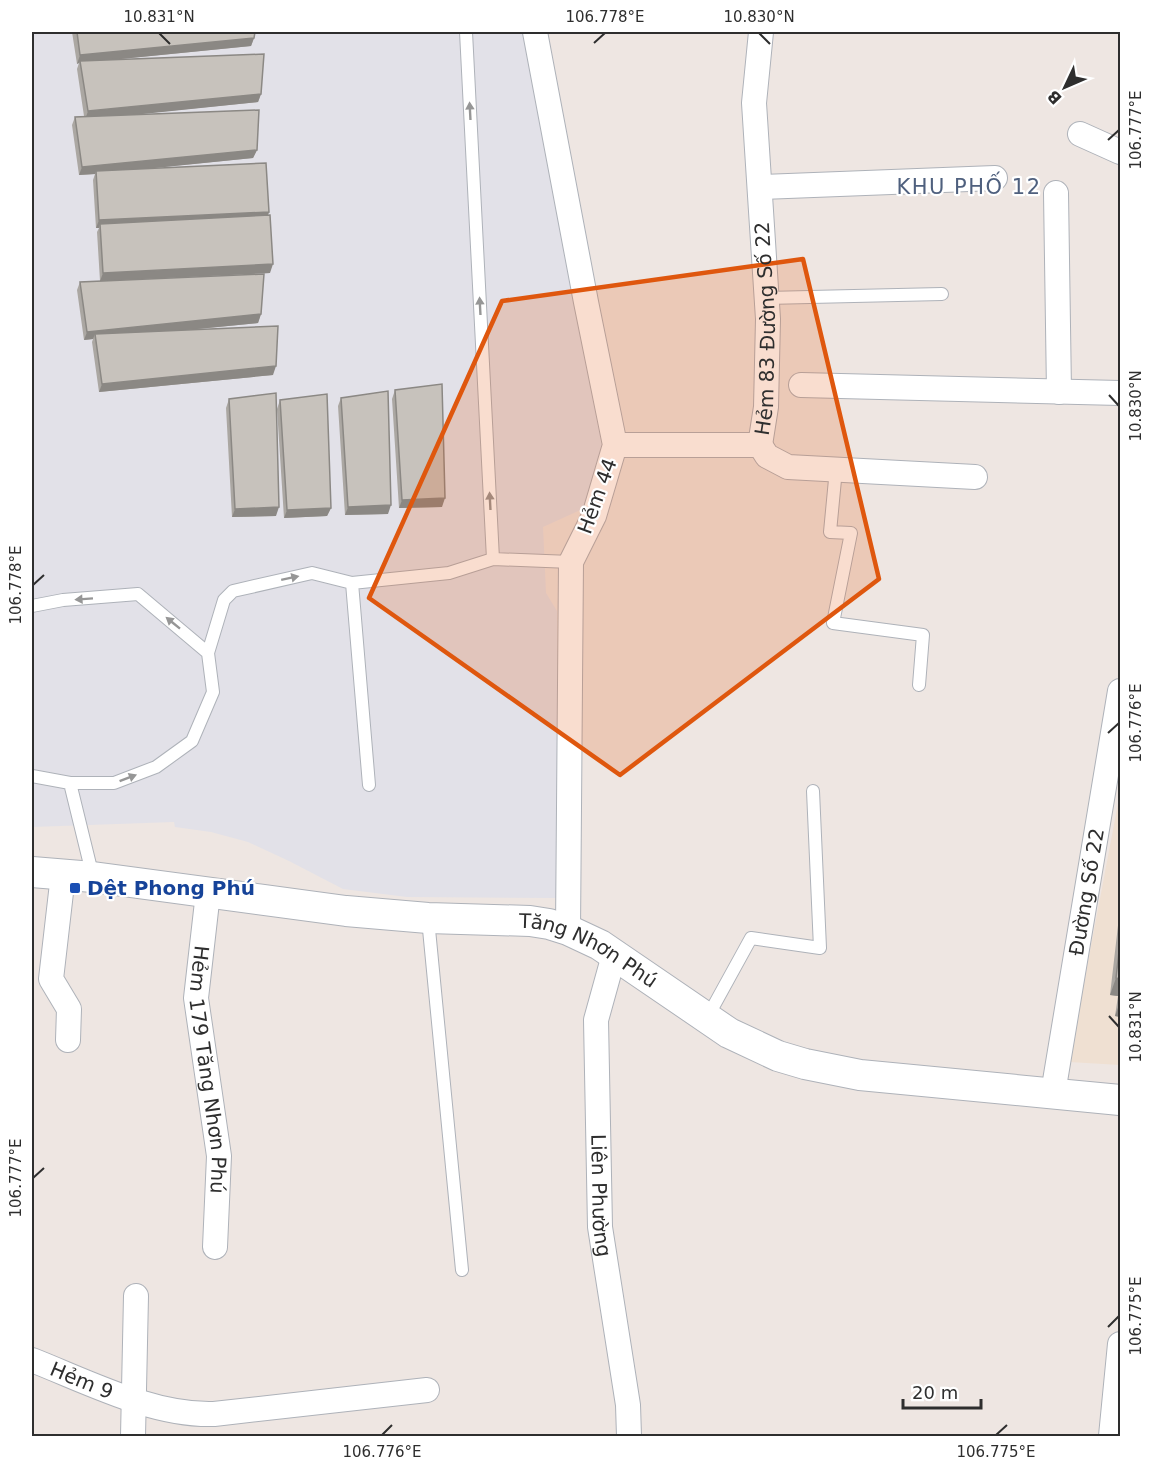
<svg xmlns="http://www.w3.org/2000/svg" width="1152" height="1468" font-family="'DejaVu Sans',sans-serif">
<rect width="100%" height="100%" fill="#eee6e2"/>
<!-- industrial -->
<path fill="#e2e1e8" d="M 32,32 L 531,32 L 607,437 L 587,507 L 543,527 L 546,593 L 557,611 L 557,898 L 407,897 L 343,889 L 289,861 L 248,842 L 211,832 L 175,827 L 174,822 L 32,827 Z"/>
<!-- education -->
<path fill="#efe0d2" d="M 1120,793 L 1120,1065 L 1069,1062 Z"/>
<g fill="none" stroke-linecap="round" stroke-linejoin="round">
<defs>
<path id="service" d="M 466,32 L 493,559
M 766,298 L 942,294
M 836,469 L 830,532 L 851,533 L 833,623 L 923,635 L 919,685
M 352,583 L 369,785
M 32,606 L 63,600 L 138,594 L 208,653
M 32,776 L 70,783 L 114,783 L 156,767 L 192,741 L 213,692 L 208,653 L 224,600 L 233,591 L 312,573 L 352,583 L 449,573 L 493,559 L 571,562
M 70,783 L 93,877
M 428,919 L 462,1270
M 707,1018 L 751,938 L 820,948 L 813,791"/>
<g id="minor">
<path d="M 535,32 L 586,302 L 615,445 L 594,516 L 571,562 L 568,930"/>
<path d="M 1080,134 L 1120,152"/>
<path d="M 760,187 L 995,178"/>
<path d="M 1056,193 L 1059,392"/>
<path d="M 801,385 L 1120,393"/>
<path id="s1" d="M 615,445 L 760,445 L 766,407 L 768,319 L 754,103 L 761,32"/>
<path d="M 760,445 L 767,456 L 788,467 L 975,477"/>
<path d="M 63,875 L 51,979 L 69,1009 L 68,1040"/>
<path id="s2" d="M 208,893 L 196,998 L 219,1156 L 215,1247"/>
<path id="s3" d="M 614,955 L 596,1020 L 600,1227 L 628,1405 L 629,1436"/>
<path id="s4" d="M 1053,1093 L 1120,691"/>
<path id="s5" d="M 32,1360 C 88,1382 153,1416 214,1414 L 427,1390"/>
<path d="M 133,1436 L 136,1296"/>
<path d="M 1111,1436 L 1120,1344"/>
</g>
<g id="tertiary">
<path id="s6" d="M 32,872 L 93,877 L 346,911 L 428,918 L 530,921 L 549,924 L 568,930 L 600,945 L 729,1033 L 778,1056 L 805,1064 L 860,1075 L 1120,1100"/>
</g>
</defs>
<!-- service casing -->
<use href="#service" stroke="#aeb2b9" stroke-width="14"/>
<!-- minor casing -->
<use href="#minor" stroke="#aeb2b9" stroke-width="26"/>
<!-- tertiary casing -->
<use href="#tertiary" stroke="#aeb2b9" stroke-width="32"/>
<!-- service -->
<use href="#service" stroke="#fff" stroke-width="12"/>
<!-- minor -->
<use href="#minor" stroke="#fff" stroke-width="24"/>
<!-- tertiary -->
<use href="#tertiary" stroke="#fff" stroke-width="30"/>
</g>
<!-- wall -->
<path fill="#aba7a2" d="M 72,32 L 255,32 L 254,38 L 251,46 L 120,59 L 261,94 L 258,102 L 138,114 L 257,150 L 253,158 L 142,169 L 269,212 L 268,215 L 270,273 L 141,279 L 261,314 L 258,323 L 188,330 L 273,375 L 99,392 L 92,342 L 93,339 L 84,340 L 77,290 L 80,282 L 100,281 L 97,232 L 99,228 L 96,228 L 93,180 L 95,174 L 79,175 L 72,125 L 75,117 L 84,116 L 77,69 L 79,63 L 77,64 Z
M 395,390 L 442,507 L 399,508 L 392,399 Z
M 341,398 L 388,514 L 345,515 L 338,406 Z
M 229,399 L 276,516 L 232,517 L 226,408 Z
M 280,400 L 331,508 L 327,516 L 284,518 L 277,409 Z
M 1120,908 L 1120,1017 L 1115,1016 L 1118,996 L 1110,995 Z"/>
<!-- shaded-wall -->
<path fill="#8b8884" d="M 254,38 L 251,46 L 81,63 L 80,61 L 79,63 L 77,64 L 80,55 Z
M 261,94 L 258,102 L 85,120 L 88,111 Z
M 257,150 L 253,158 L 96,174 L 96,171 L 95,174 L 79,175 L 82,167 Z
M 269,212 L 266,220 L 100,224 L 99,228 L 96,228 L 99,220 Z
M 273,264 L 270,273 L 100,281 L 103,273 Z
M 261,314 L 258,323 L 95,339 L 95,334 L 93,339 L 84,340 L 87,332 Z
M 276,366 L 273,375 L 99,392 L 102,384 Z
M 445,498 L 442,507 L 399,508 L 402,500 Z
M 391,505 L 388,514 L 345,515 L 348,507 Z
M 279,507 L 276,516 L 232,517 L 235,509 Z
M 331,508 L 327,516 L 284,518 L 287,510 Z
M 1116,978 L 1120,979 L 1120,989 L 1118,996 L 1110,995 Z
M 1120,1002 L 1120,1017 L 1115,1016 Z"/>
<!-- building -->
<path fill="#c7c2bc" stroke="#8b8884" stroke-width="1.5" d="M 77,32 L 255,32 L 254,38 L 80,55 Z
M 264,54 L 261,94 L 88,111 L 80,61 Z
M 259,110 L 257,150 L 82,167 L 75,117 Z
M 266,163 L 269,212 L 99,220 L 96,171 Z
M 270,215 L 273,264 L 103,273 L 100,224 Z
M 264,274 L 261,314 L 87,332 L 80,282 Z
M 278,326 L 276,366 L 102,384 L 95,334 Z
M 442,384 L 445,498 L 402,500 L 395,390 Z
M 388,391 L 391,505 L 348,507 L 341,398 Z
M 276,393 L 279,507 L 235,509 L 229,399 Z
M 327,394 L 331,508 L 287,510 L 280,400 Z
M 1120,943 L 1120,979 L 1116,978 Z"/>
<!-- one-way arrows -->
<defs><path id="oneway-solid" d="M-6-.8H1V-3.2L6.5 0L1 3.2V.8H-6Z" transform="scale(1.5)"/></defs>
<g fill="#969696">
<use href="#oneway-solid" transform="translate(470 111) rotate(-93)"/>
<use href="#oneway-solid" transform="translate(480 306) rotate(-93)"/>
<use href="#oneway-solid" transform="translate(490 501) rotate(-93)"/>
<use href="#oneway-solid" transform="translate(290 578) rotate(-12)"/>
<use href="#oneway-solid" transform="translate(84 599) rotate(176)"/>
<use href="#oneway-solid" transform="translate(173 623) rotate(-141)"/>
<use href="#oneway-solid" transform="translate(128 778) rotate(-21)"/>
</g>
<!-- marked area -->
<path fill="#df570e" fill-opacity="0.2" stroke="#df570e" stroke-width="4.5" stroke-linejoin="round" d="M 803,259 L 879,579 L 620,775 L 369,598 L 502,301 Z"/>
<!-- ticks -->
<path fill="none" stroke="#2e2e2e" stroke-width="2" d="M 159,33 L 170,44M 759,33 L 770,44M 594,43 L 605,33M 1108,140 L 1119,130M 1109,395 L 1119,406M 33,585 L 44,575M 1108,733 L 1119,723M 1109,1016 L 1119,1027M 33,1178 L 44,1168M 1108,1327 L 1119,1316M 382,1435 L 392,1425M 996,1435 L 1007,1425"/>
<!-- markers -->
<rect fill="#1a4fb4" stroke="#fff" stroke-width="2" x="69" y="882" width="12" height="12" rx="3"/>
<g text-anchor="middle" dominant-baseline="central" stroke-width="4.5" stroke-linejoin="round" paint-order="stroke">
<!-- street labels -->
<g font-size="20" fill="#2e2e2e" stroke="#fff">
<text stroke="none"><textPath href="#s1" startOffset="262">Hẻm 83 Đường Số 22</textPath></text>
<text transform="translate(597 496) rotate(-70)">Hẻm 44</text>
<text stroke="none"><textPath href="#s4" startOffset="204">Đường Số 22</textPath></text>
<text stroke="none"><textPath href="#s6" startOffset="566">Tăng Nhơn Phú</textPath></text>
<text stroke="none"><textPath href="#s2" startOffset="178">Hẻm 179 Tăng Nhơn Phú</textPath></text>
<text stroke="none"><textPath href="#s3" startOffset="243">Liên Phường</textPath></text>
<text stroke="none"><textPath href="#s5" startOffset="54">Hẻm 9</textPath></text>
</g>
<!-- transit labels -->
<g font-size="20" font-weight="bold" fill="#164399" stroke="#fff" text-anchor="start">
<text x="87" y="888">Dệt Phong Phú</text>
</g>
<!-- neighbourhood labels -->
<g font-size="21" letter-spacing="1.5" fill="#4f607e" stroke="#fff">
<text x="969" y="187">KHU PHỐ 12</text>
</g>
</g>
<!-- border -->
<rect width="1152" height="1468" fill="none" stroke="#ffffff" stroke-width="66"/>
<!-- north arrow -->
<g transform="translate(1065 87) rotate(226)" stroke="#ffffff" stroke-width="4.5" paint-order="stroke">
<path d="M0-4.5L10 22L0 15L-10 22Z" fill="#2e2e2e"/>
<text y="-9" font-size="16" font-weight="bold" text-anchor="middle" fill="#2e2e2e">B</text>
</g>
<!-- scale -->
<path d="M903 1399v9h78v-9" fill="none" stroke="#2e2e2e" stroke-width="3"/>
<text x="912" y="1399" font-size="18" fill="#2e2e2e" stroke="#ffffff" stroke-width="4.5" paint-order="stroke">20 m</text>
<rect x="33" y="33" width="1086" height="1402" fill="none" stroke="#2e2e2e" stroke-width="2"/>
<g font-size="15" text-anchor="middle" fill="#2e2e2e">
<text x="159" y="22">10.831°N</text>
<text x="605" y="22">106.778°E</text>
<text x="759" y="22">10.830°N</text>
<text transform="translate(1136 130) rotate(-90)" y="5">106.777°E</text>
<text transform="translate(1136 406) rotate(-90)" y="5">10.830°N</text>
<text transform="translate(16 585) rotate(-90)" y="5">106.778°E</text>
<text transform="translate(1136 723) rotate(-90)" y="5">106.776°E</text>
<text transform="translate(1136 1027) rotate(-90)" y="5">10.831°N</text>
<text transform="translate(16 1178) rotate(-90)" y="5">106.777°E</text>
<text transform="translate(1136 1316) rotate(-90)" y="5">106.775°E</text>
<text x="382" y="1457">106.776°E</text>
<text x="996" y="1457">106.775°E</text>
</g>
</svg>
